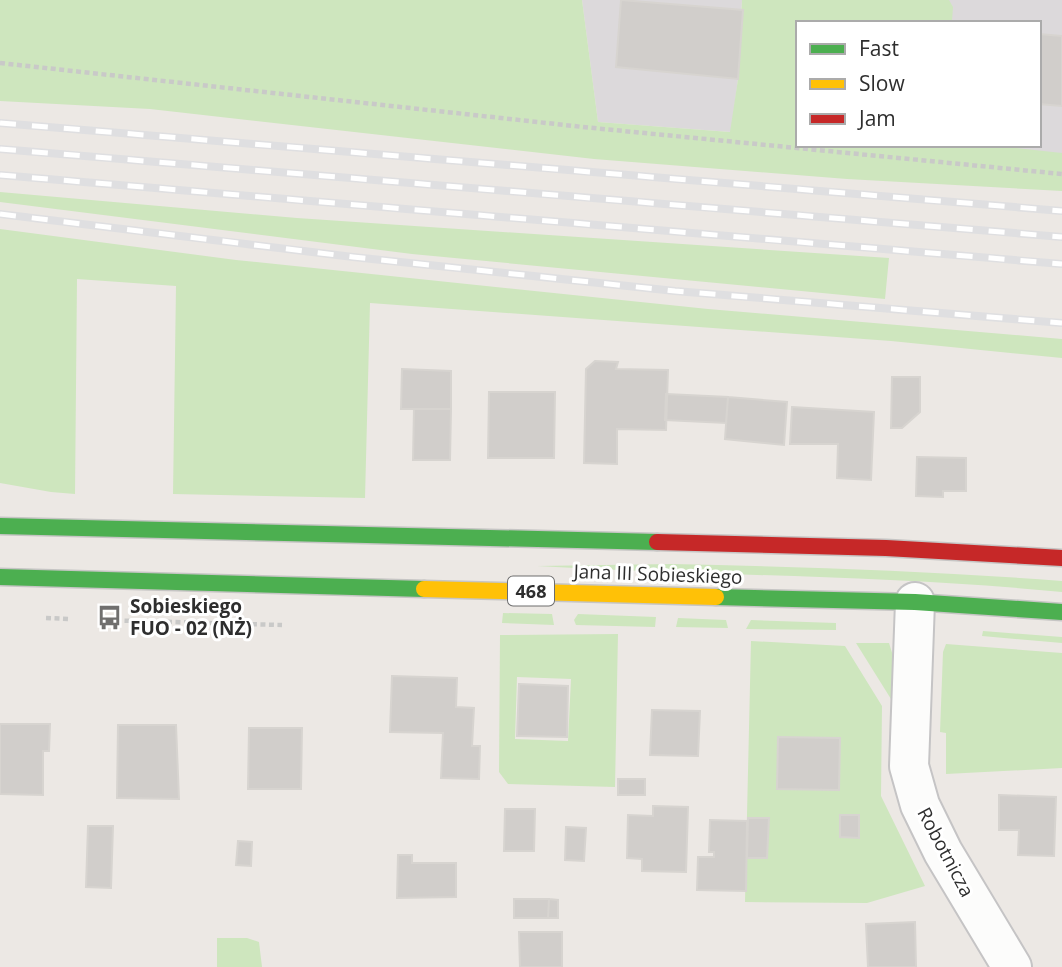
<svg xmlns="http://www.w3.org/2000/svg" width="1062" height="967" font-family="'Open Sans',sans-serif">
<rect width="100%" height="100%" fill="#ece8e4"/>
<!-- industrial -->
<path fill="#dcd9db" d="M 582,0 L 742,0 L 738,79 L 731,132 L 598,122 Z
M 944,0 L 1062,0 L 1062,159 L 929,145 L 1039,145 L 1039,23 L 942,23 Z"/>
<!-- green -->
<path fill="#cee6be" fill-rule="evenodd" d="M 0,0 L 582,0 L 598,122 L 730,132 L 738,79 L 742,0 L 949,0 L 953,7 L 952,21 L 948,23 L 798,23 L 798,145 L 987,145 L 1062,153 L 1062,191 L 847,179 L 594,159 L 150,109 L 0,101 Z
M 0,192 L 297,218 L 889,258 L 885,299 L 412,254 L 0,202 Z
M 0,229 L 236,260 L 708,309 L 1062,339 L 1062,358 L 891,341 L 370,303 L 365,498 L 173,494 L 176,286 L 77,279 L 75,494 L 51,492 L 0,483 Z
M 672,564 C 803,567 932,571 1062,581 L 1062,592 C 888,575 712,576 537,566 Z
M 503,613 L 552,614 L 554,625 L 502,623 Z
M 578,614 L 656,617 L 655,627 L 576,625 L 574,620 Z
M 678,618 L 726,620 L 728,628 L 676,627 Z
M 751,620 L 836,623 L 836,630 L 746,629 Z
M 983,631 L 1062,637 L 1062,643 L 982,636 Z
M 618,634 L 615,787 L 508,784 L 499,772 L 500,635 ZM 517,677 L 571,679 L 568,741 L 515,739 Z
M 751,641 L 845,646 L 882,706 L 881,796 L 925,886 L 867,903 L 745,902 Z
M 856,643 L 889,643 L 894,659 L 895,701 L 891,699 Z
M 946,644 L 1062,653 L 1062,768 L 946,774 L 946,733 L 940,732 L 943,652 Z
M 217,938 L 247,938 L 259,942 L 262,967 L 217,967 Z"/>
<!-- building -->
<path fill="#d1cecb" stroke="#d7d4d0" stroke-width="2" d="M 621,0 L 743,10 L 738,79 L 616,67 Z
M 1039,34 L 1062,36 L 1062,106 L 1039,104 Z
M 595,361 L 618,362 L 616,369 L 668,370 L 666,430 L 617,429 L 617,464 L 584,463 L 586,369 Z
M 402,369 L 451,371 L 451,409 L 401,409 Z
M 892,377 L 920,377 L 920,412 L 902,428 L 891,428 Z
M 489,392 L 555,392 L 554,458 L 488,458 Z
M 666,394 L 728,397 L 726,423 L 665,420 Z
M 728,397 L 787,402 L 784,445 L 725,439 Z
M 792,407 L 874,412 L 871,480 L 837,478 L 838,444 L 790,444 Z
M 414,409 L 451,409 L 450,460 L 413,460 Z
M 917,457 L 966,458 L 966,491 L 943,491 L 943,497 L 916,496 Z
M 392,676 L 457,678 L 456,707 L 474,708 L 472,746 L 480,746 L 479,779 L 441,778 L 443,733 L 390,732 Z
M 519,684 L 568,686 L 567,737 L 517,736 Z
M 652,710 L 700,711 L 698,756 L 650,755 Z
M 0,724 L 50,724 L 49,751 L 43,751 L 43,795 L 0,794 Z
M 118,725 L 176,725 L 179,799 L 117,798 Z
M 249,728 L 302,728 L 301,789 L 248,789 Z
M 778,737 L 840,738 L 839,790 L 777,789 Z
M 618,779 L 645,779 L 645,795 L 618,795 Z
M 999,795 L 1056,797 L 1054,856 L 1018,855 L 1019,830 L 999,830 Z
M 653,806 L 688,807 L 686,872 L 642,871 L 642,859 L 627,858 L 628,815 L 653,816 Z
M 505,809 L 535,809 L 534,851 L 504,851 Z
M 840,815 L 859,815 L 859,838 L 840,837 Z
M 748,818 L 769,818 L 767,858 L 747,858 Z
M 710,820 L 747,821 L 746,891 L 697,890 L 698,857 L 714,857 L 714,852 L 709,852 Z
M 88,826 L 113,826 L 111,888 L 86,887 Z
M 566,827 L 586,828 L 584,861 L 565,860 Z
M 238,841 L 252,842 L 251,866 L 236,865 Z
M 398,855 L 412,855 L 412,863 L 456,863 L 456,897 L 397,898 Z
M 514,899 L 549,899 L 548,918 L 514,918 Z
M 549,899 L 558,900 L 558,918 L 548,918 Z
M 915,922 L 916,967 L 868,967 L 866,924 Z
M 519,932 L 562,932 L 562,967 L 520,967 Z"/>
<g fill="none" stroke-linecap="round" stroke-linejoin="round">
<defs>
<path id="street" d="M 915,602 L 909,766 L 920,805 L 943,852 L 1012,967"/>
<path id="fast" d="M 0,526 L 657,542
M 0,577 L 424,589
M 716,597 L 915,602 L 1062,612"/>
<path id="slow" d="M 424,589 L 716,597"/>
<path id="jam" d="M 657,542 L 886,548 L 1062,558"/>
</defs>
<!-- street casing -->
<use href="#street" stroke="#c5c4c5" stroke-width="42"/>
<!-- fast casing -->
<use href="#fast" stroke="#c6c5c4" stroke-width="19"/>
<!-- slow casing -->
<use href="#slow" stroke="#c6c5c4" stroke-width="19"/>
<!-- jam casing -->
<use href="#jam" stroke="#c6c5c4" stroke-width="19"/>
<!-- path -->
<path stroke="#c9c9c8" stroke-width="4.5" stroke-dasharray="5 3.5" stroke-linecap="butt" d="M 0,63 L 583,127 L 1062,174
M 46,618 L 69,619
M 99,620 L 282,625"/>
<!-- street -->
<use href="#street" stroke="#fcfcfb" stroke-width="38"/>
<!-- fast -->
<use href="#fast" stroke="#4caf50" stroke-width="16"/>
<!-- slow -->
<use href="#slow" stroke="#ffc107" stroke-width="16"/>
<!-- jam -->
<use href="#jam" stroke="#c62828" stroke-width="16"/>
<defs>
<path id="rail" d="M 0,123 L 1062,211
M 0,149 L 1062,237
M 0,175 L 1062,264
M 0,214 L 353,257 L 675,291 L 1062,323"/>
</defs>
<!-- rail casing -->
<use href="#rail" stroke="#dfdfe1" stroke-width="8"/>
<!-- rail -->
<use href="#rail" stroke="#fff" stroke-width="5" stroke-dasharray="16" stroke-linecap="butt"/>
</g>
<!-- icons -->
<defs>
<symbol id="bus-bare" viewBox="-9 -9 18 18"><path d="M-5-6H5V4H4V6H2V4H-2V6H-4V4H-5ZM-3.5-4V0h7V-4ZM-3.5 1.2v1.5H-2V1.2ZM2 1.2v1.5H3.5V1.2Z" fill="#706f6e" stroke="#fff" stroke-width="2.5" paint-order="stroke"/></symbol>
</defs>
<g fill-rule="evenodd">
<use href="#bus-bare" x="92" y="600" width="35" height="35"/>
</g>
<g text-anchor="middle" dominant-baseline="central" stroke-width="6" stroke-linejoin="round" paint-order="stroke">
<!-- shield labels -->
<rect fill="#fff" stroke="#6d6d6d" stroke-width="2" x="508" y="576.5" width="46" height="29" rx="5"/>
<g font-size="18" font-weight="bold" fill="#2e2e2e">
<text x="531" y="591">468</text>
</g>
<!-- street labels -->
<g font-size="19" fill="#2e2e2e" stroke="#fff">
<text transform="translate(658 574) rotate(2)">Jana III Sobieskiego</text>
<text transform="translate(946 852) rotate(62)">Robotnicza</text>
</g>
<!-- poi labels -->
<g font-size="19" font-weight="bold" fill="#2e2e2e" stroke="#fff" text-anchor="start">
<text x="130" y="606">Sobieskiego<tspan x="130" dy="22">FUO - 02 (NŻ)</tspan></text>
</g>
</g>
<!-- legend -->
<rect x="796" y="21" width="245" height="126" fill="#ffffff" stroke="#ababab" stroke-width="2"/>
<rect x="810" y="44" width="35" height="10" fill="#4caf50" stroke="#ababab" stroke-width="2"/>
<text x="859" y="56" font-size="21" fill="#2e2e2e">Fast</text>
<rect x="810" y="79" width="35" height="10" fill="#ffc107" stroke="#ababab" stroke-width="2"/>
<text x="859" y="91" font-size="21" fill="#2e2e2e">Slow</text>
<rect x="810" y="114" width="35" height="10" fill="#c62828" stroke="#ababab" stroke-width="2"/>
<text x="859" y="126" font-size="21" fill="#2e2e2e">Jam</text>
</svg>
